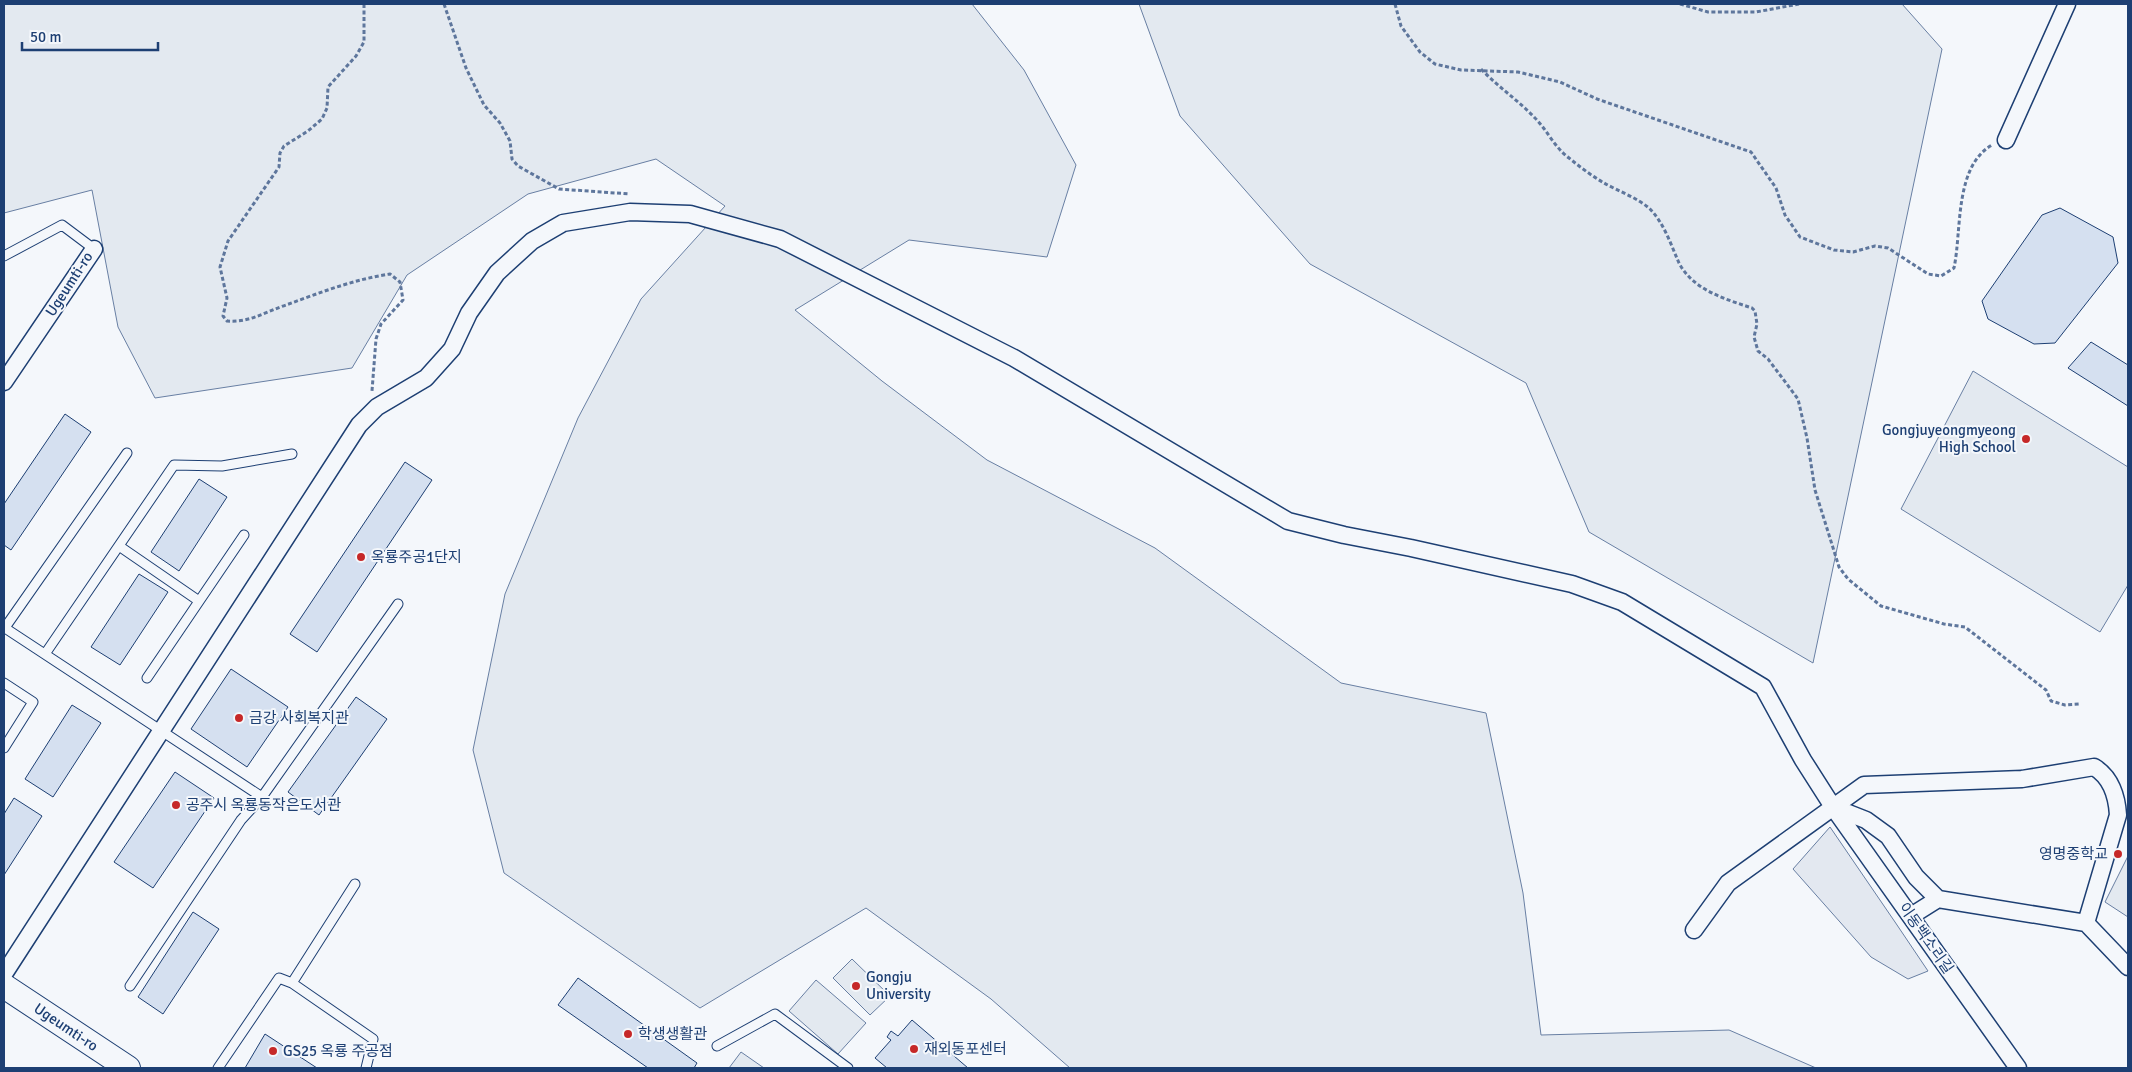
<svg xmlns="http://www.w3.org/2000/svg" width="2132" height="1072" font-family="Signika,'Noto Sans KR',sans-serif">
<rect width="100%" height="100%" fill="#f4f7fb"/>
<!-- green -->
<path fill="#e3e9f0" stroke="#687fa3" d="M 4,4 L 972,4 L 1024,70 L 1076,165 L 1047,257 L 909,240 L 795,310 L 882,381 L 987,460 L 1155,548 L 1341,683 L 1486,713 L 1523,893 L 1541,1035 L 1729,1030 L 1816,1068 L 1070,1068 L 991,999 L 866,908 L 700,1008 L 504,873 L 473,750 L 505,594 L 578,418 L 641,299 L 725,206 L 656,159 L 528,194 L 407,275 L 352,368 L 155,398 L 118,327 L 92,190 L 4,213 Z
M 1139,4 L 1902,4 L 1942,49 L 1813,663 L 1589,532 L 1526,383 L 1310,264 L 1180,116 Z
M 1973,371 L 2128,467 L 2128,585 L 2100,632 L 1901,509 Z
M 2128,856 L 2128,917 L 2105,902 Z
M 852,959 L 890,996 L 870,1015 L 833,978 Z
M 816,980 L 866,1023 L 838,1054 L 789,1011 Z
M 741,1052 L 764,1068 L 729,1068 Z"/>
<!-- parking -->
<path fill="#e3e8f0" stroke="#687fa3" d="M 1830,827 L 1895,922 L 1928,971 L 1908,979 L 1871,957 L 1793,869 Z"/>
<!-- building -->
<path fill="#d5e0f0" stroke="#1d3f73" d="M 2060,208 L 2113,237 L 2118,263 L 2055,343 L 2034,344 L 1988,319 L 1982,301 L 2042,215 Z
M 2091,342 L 2128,365 L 2128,406 L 2068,368 Z
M 65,414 L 91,432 L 11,550 L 4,545 L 4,504 Z
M 405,462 L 432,480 L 317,652 L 290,634 Z
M 199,479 L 227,497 L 179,571 L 151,552 Z
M 139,574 L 168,592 L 120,665 L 91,647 Z
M 231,669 L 288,707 L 247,767 L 191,729 Z
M 356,697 L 387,719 L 319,815 L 288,792 Z
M 72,705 L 101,723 L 53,797 L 25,779 Z
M 175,772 L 214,798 L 153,888 L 114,862 Z
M 14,798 L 42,816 L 4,875 L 4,814 Z
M 193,912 L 219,929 L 163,1014 L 138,997 Z
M 578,978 L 697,1063 L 694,1068 L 648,1068 L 558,1005 Z
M 912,1020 L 968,1068 L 887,1068 L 875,1058 L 891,1040 L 887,1037 L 891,1031 L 898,1036 Z
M 265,1034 L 317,1068 L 245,1068 Z"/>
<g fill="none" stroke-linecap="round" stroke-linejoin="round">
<defs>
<path id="service" d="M 4,256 L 62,225 L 94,249
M 119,546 L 199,601
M 5,628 L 262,797
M 4,629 L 127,453
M 45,654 L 174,465 L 222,466 L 292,454
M 147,678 L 244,535
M 4,683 L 33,702 L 4,748
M 292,983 L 355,884
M 130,986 L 241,820 L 262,797 L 398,604
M 717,1046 L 775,1014 L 848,1068
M 218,1068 L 279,978 L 292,983 L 373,1039 L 366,1068"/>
<path id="minor" d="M 2006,140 L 2067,4
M 4,382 L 94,249
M 1833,807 L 1866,820 L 1888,836 L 1916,877 L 1938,899
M 1911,916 L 1938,899 L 2086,923 L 2128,967
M 1694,930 L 1728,883 L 1864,785 L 2022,779 L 2094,767 C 2111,777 2117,797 2118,815 L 2086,923
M 4,974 L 359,425 L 377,407 L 426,378 L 452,349 L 469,313 L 497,273 L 532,241 L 563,223 L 630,212 L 690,214 L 780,239 L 1014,358 L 1288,521 L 1344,535 L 1411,548 L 1572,584 L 1622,602 L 1763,687 L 1803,760 L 1833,807 L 2018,1068"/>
<path id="secondary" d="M 4,986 L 128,1068"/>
</defs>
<!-- service casing -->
<use href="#service" stroke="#1d3f73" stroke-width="11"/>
<!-- minor casing -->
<use href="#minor" stroke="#1d3f73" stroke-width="19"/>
<!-- secondary casing -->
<use href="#secondary" stroke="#1d3f73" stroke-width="26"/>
<!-- path -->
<path stroke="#5e769c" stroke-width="3" stroke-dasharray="4 2.5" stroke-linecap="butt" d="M 364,4 L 364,42 L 356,56 L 328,87 L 327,108 L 322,119 L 308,131 L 284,146 L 280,153 L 279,167 L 228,241 L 220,267 L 227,298 L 223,316 L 227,321 C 249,323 265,312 286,305 C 319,293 355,279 390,274 L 400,282 L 403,300 L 381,324 L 376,339 L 372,391
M 444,4 L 466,68 L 484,105 L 500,123 L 510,141 L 512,159 L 518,166 L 559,189 L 630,194
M 1395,4 L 1401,26 L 1420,52 L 1435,64 L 1461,70 L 1518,72 L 1560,82 L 1597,99 L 1751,152 L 1776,188 L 1785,215 L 1800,237 L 1834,250 L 1853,252 L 1875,246 L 1888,248 L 1928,274 L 1941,276 L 1954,268 C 1962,230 1954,167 1992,145
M 1680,4 L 1708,12 L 1756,12 L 1799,4
M 1481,69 C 1498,87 1518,100 1535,118 C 1547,130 1555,148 1569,158 C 1580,167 1592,176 1604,183 C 1618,191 1638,198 1650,209 C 1664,223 1671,245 1679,263 C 1693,290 1725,299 1752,308 L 1755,311 L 1757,324 L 1754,337 L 1758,351 L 1768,359 L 1798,399 L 1807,438 L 1815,490 L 1839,567 L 1848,579 L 1881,606 L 1944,624 L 1965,627 L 2046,690 L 2051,701 L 2065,705 L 2080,704"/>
<!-- service -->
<use href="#service" stroke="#f4f7fb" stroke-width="9"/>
<!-- minor -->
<use href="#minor" stroke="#f4f7fb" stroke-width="16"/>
<!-- secondary -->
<use href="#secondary" stroke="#f4f7fb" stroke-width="24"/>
</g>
<!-- markers -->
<g fill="#c62828" stroke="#f4f7fb" stroke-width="2">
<circle cx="2026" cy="439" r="5"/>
<circle cx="361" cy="557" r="5"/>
<circle cx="239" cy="718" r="5"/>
<circle cx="176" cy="805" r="5"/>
<circle cx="2118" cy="854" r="5"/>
<circle cx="856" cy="986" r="5"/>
<circle cx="628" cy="1034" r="5"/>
<circle cx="914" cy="1049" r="5"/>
<circle cx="273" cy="1051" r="5"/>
</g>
<g text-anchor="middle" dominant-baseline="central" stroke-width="4" stroke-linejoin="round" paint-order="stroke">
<!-- street labels -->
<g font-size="15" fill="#1d3f73" stroke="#f4f7fb">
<text transform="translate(69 284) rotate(-57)">Ugeumti-ro</text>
<text transform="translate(1926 938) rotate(55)">이동백소리길</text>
<text transform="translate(66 1027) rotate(34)">Ugeumti-ro</text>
</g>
<!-- poi labels -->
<g font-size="15" fill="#1d3f73" stroke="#f4f7fb" text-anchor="start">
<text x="2016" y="430" text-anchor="end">Gongjuyeongmyeong<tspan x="2016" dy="17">High School</tspan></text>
<text x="371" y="557">옥룡주공1단지</text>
<text x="249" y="718">금강 사회복지관</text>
<text x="186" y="805">공주시 옥룡동작은도서관</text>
<text x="2108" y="854" text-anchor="end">영명중학교</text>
<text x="866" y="977">Gongju<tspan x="866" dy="17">University</tspan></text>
<text x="638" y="1034">학생생활관</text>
<text x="924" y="1049">재외동포센터</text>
<text x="283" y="1051">GS25 옥룡 주공점</text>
</g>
</g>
<!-- border -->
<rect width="2132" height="1072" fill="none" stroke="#1d3f73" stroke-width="10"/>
<!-- scale -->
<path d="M22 42v8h136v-8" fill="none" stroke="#1d3f73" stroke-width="2.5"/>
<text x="30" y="42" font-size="15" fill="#1d3f73" stroke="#f4f7fb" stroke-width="4" paint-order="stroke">50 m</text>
</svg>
